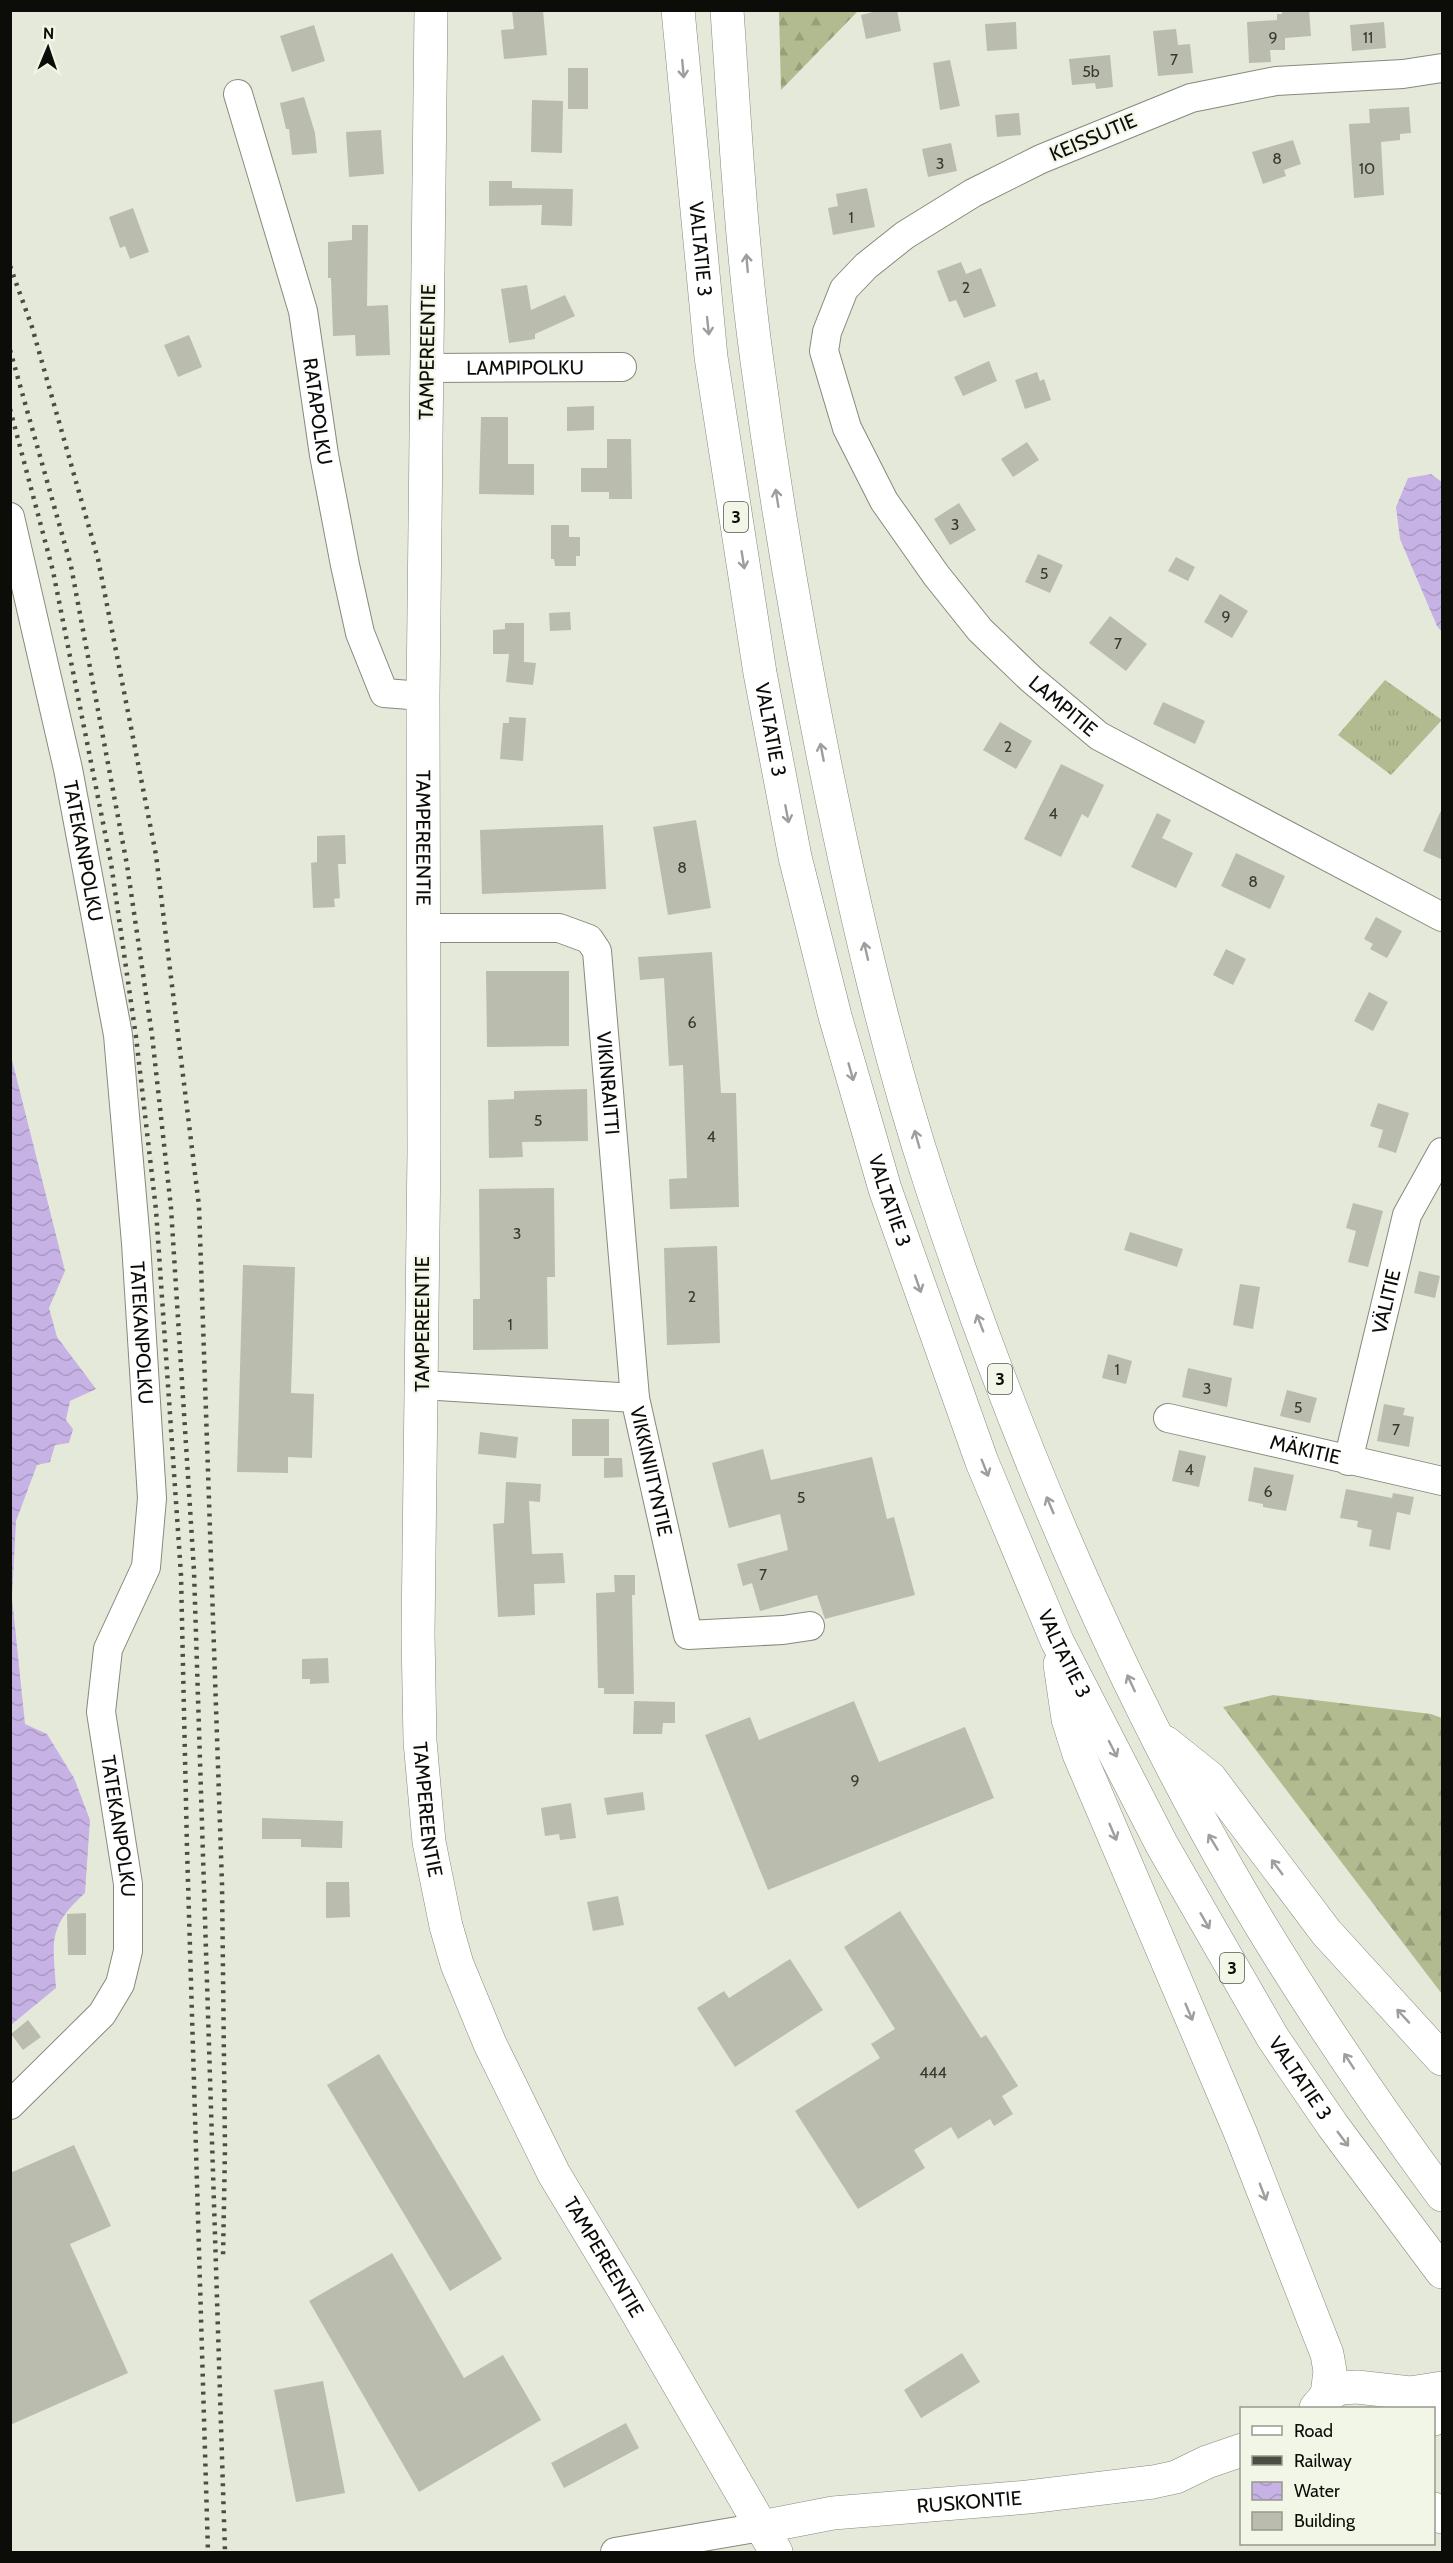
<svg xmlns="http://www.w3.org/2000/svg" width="1453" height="2563" font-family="Cabin,sans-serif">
<defs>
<pattern id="grass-tufts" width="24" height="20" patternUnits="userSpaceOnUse" patternTransform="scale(1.5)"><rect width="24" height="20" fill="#b2bb90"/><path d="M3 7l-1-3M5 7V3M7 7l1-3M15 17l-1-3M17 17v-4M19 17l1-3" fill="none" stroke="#98a07b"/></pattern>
<pattern id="forest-firs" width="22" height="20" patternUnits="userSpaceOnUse" patternTransform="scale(1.5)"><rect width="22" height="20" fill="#b2bb90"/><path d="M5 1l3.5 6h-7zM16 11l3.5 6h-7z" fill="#98a07b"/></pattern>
<pattern id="water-waves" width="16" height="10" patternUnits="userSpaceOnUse" patternTransform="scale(1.5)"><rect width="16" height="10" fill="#c6b2e4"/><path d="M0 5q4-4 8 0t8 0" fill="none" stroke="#a998c2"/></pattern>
</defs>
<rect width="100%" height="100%" fill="#e5e9d9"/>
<!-- grass -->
<path fill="url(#grass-tufts)" d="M 1385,680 L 1442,720 L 1391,775 L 1338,735 Z"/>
<!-- forest -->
<path fill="url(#forest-firs)" d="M 779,11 L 858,11 L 781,90 Z
M 1273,1695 L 1431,1714 L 1442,1718 L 1442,1994 L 1223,1707 Z"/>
<!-- water -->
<path fill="url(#water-waves)" d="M 1431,474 L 1442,482 L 1442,632 L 1437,626 L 1400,539 L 1396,507 L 1408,478 Z
M 10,1052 L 65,1271 L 49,1308 L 57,1337 L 96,1389 L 70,1401 L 66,1420 L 73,1429 L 69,1443 L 55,1445 L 50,1462 L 37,1465 L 16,1521 L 12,1598 L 25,1724 L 47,1734 L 74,1778 L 90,1820 L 85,1893 C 47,1928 53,1941 56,1988 L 11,2025 Z"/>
<!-- building -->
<path fill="#babdae" d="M 512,10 L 543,10 L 547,55 L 504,59 L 501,30 L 514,29 Z
M 881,10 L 897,10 L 901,31 L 866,39 L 861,15 Z
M 1282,10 L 1309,10 L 1311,36 L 1285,38 L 1285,50 L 1270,50 L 1271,62 L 1249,63 L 1247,22 L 1277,20 L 1277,14 L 1282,14 Z
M 1016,22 L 1017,49 L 987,51 L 985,24 Z
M 1384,22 L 1386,48 L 1352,51 L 1350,25 Z
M 314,25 L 325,61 L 292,72 L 280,36 Z
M 1176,29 L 1178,45 L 1190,44 L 1193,73 L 1158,76 L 1153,31 Z
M 1110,55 L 1113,87 L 1096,89 L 1095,83 L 1072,85 L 1069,59 Z
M 950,60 L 960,106 L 940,110 L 933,63 Z
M 568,68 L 588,68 L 588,109 L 568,109 Z
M 304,97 L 315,133 L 317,153 L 292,155 L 289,129 L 286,129 L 280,103 Z
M 532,100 L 563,101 L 562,153 L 531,152 Z
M 1409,107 L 1411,133 L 1400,134 L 1400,140 L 1381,142 L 1384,195 L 1354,198 L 1349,124 L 1370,123 L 1369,109 Z
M 1019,113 L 1021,135 L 997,137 L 995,115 Z
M 381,130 L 384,174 L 349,177 L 346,132 Z
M 1293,140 L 1301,164 L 1284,170 L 1286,176 L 1263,184 L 1252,152 Z
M 951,143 L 957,171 L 928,177 L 922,149 Z
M 489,181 L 512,181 L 512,188 L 573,189 L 572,226 L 541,225 L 542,205 L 489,206 Z
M 867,188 L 875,227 L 833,235 L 828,208 L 838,206 L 836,194 Z
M 133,208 L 149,252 L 130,259 L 125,246 L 120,248 L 109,217 Z
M 352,225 L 368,225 L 367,306 L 388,305 L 390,355 L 356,356 L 355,335 L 333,336 L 331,278 L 328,278 L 328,242 L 352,240 Z
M 961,262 L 966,274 L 981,268 L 996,306 L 964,318 L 956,300 L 949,302 L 937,271 Z
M 527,285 L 531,310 L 565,295 L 575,316 L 535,334 L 535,339 L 509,343 L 501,289 Z
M 189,335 L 202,367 L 178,377 L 164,345 Z
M 989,361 L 997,381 L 963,396 L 954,377 Z
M 1037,372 L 1040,381 L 1044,379 L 1051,400 L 1025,409 L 1015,380 Z
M 594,406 L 594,430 L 567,431 L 567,407 Z
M 481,417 L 508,417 L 508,464 L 534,464 L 534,495 L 479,494 Z
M 607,439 L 631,439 L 632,499 L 609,499 L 609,492 L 581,492 L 581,468 L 607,468 Z
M 1027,442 L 1039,460 L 1013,477 L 1001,459 Z
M 959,503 L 976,530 L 950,545 L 934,519 Z
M 551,525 L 569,525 L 569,537 L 580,537 L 580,556 L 576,556 L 576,566 L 555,566 L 554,559 L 551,559 Z
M 1038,554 L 1063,565 L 1050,593 L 1025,582 Z
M 1176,557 L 1195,567 L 1188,581 L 1168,571 Z
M 1220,594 L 1248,611 L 1232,638 L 1204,622 Z
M 570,612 L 571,630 L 550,631 L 549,613 Z
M 1110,616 L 1147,644 L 1126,671 L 1089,643 Z
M 505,623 L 524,623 L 524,662 L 536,663 L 533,685 L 506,682 L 509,654 L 493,654 L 493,630 L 505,629 Z
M 1163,702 L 1205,721 L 1195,744 L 1153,724 Z
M 509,717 L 526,718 L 523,761 L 500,759 L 503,723 L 509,723 Z
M 1000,722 L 1032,741 L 1016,769 L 983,750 Z
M 1061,764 L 1104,785 L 1088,818 L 1082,814 L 1061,857 L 1024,839 Z
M 1443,806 L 1443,860 L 1423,851 Z
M 1157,813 L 1171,820 L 1162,838 L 1193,853 L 1176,888 L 1131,867 Z
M 696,820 L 711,908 L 668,915 L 653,827 Z
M 603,825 L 606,889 L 482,894 L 480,830 Z
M 345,835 L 346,864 L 338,864 L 340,898 L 334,899 L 335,907 L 313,908 L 311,863 L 317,862 L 317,836 Z
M 1236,853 L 1285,876 L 1270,909 L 1221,886 Z
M 1376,917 L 1402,931 L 1387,958 L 1370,949 L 1373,944 L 1364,939 Z
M 1226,949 L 1246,959 L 1233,985 L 1213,975 Z
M 712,952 L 721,1093 L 736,1093 L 739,1207 L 670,1209 L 669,1179 L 687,1178 L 683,1065 L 669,1066 L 664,978 L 640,980 L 638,957 Z
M 486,971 L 569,971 L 569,1046 L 487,1047 Z
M 1369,992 L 1388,1002 L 1373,1031 L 1354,1021 Z
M 587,1089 L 588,1141 L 522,1142 L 523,1157 L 489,1158 L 488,1100 L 514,1099 L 514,1091 Z
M 1378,1103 L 1409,1113 L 1396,1153 L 1378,1147 L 1383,1130 L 1370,1126 Z
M 554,1188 L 555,1277 L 547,1277 L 548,1349 L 473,1350 L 473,1299 L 480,1299 L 479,1189 Z
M 1353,1203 L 1383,1211 L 1368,1267 L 1348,1262 L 1356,1231 L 1346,1228 Z
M 1130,1232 L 1183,1249 L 1177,1267 L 1124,1250 Z
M 717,1246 L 720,1343 L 667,1345 L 664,1248 Z
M 243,1265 L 295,1267 L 291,1393 L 314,1394 L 312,1458 L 288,1457 L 288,1473 L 237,1472 Z
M 1419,1271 L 1440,1276 L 1435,1298 L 1414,1293 Z
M 1240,1284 L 1260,1287 L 1253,1329 L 1233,1325 Z
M 1108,1354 L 1132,1361 L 1126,1384 L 1102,1378 Z
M 1188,1368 L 1232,1378 L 1227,1407 L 1182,1397 Z
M 1287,1390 L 1317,1398 L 1310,1423 L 1280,1416 Z
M 1384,1404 L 1405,1408 L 1403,1415 L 1414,1417 L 1409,1447 L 1377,1441 Z
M 572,1419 L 609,1419 L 609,1456 L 572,1456 Z
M 480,1432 L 518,1437 L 516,1458 L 478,1454 Z
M 763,1449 L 771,1480 L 872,1457 L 887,1519 L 894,1517 L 915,1595 L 825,1619 L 817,1595 L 760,1611 L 752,1583 L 743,1586 L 737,1564 L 788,1550 L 780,1514 L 729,1528 L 712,1463 Z
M 1179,1450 L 1206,1456 L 1199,1487 L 1172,1481 Z
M 604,1458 L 622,1458 L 623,1477 L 604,1478 Z
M 1254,1467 L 1294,1475 L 1286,1511 L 1263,1507 L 1263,1504 L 1248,1501 Z
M 506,1482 L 541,1484 L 540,1502 L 529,1501 L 532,1554 L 563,1553 L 565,1583 L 534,1584 L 535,1615 L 498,1617 L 493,1524 L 504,1523 Z
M 1346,1489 L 1392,1498 L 1393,1493 L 1414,1497 L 1410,1515 L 1397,1512 L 1390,1550 L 1369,1546 L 1372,1530 L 1357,1527 L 1358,1521 L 1340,1518 Z
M 614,1575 L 635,1575 L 635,1595 L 632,1595 L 634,1694 L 604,1694 L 604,1688 L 598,1688 L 596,1593 L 615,1592 Z
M 328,1658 L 329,1683 L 310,1684 L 310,1679 L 302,1679 L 302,1659 Z
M 634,1701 L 675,1702 L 675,1723 L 663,1723 L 662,1734 L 633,1734 Z
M 854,1701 L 879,1762 L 965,1727 L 994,1798 L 768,1890 L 705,1735 L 750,1717 L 759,1740 Z
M 643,1792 L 645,1810 L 607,1815 L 604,1798 Z
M 571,1803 L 576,1838 L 560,1840 L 559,1834 L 545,1836 L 541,1808 Z
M 262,1818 L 343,1821 L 342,1848 L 301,1847 L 301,1839 L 262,1839 Z
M 326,1882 L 349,1882 L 350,1917 L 326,1918 Z
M 618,1896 L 624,1925 L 593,1931 L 587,1902 Z
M 900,1911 L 981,2038 L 986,2035 L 1018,2086 L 1002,2096 L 1013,2114 L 994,2126 L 990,2119 L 958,2139 L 951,2127 L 914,2150 L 925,2168 L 858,2209 L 795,2111 L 880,2058 L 871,2044 L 895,2029 L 844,1947 Z
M 86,1913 L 86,1955 L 68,1955 L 67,1914 Z
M 790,1959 L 823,2010 L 735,2067 L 697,2008 L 724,1991 L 729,1998 Z
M 28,2020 L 41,2037 L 23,2050 L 11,2034 Z
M 379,2054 L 502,2259 L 450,2291 L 327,2085 Z
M 74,2145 L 111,2226 L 70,2244 L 128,2373 L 10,2425 L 10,2173 Z
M 392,2253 L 464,2378 L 503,2355 L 541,2420 L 419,2492 L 309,2301 Z
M 962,2353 L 980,2382 L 921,2418 L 904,2390 Z
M 323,2381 L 345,2493 L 296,2502 L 274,2390 Z
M 626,2423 L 639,2448 L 564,2488 L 551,2463 Z"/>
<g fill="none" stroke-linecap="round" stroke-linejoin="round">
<defs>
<g id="minor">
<path id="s1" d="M 1442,68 L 1403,74 L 1276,81 L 1191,98 L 1041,159 L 973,193 L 905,235 L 866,266 L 844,289 L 827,332 L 824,351 L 847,428 L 884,501 L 936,575 L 980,630 L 1031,679 L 1099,736 L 1442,917"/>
<path id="s2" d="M 238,94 L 303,311 L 324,455 L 345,565 L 360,633 L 384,693 L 423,696"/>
<path id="s3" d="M 427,368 L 622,367"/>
<path id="s4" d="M 10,517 L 68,769 L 118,1035 L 136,1243 L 152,1498 L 146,1567 L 108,1649 L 101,1712 L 128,1884 L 128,1951 L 120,1984 L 102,2014 L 10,2105"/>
<path id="s5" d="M 423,928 L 559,928 L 589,939 L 597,951 L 635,1398 L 688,1635 L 783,1630 L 810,1626"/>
<path d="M 422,1385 L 635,1398"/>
<path id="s6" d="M 1168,1418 L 1442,1481"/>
<path id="s7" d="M 1348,1461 L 1407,1215 L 1442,1152"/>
<path d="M 615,2552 L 761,2527"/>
</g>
<g id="major">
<path id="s8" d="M 431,10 L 423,696 L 424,1150 L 418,1634 L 420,1741 L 429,1842 L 446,1926 L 457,1964 L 490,2044 L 554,2174 L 624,2290 L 776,2552"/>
<path d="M 1316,2408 L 1327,2395 L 1341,2388 L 1357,2387 L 1410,2393 L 1442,2388"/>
<path d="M 1434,2419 L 1442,2414"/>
<path id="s9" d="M 761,2527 L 833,2513 L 1028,2497 L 1153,2482 L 1176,2477 L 1207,2462 L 1242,2450"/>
</g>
<g id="highway">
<path id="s10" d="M 678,10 L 711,357 L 760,673 L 795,857 L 835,1016 L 885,1189 L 982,1462 L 1057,1641 L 1162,1845 L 1273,2038 L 1333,2126 L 1442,2272"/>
<path d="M 727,10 C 735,127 741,245 757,361 C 775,496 798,631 825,765 C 854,907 886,1048 931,1185 C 1003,1404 1091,1619 1201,1821 C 1271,1951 1355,2076 1442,2195"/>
<path d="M 1060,1664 L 1068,1719 L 1079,1754 L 1241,2134 L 1327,2354 L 1330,2371 L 1327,2395"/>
<path d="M 1165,1742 L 1210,1778 L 1326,1932 L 1442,2059"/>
<path d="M 1434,2509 L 1442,2517"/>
</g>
</defs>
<!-- minor casing -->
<use href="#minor" stroke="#868a7b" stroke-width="30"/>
<!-- major casing -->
<use href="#major" stroke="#868a7b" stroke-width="34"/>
<!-- highway casing -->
<use href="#highway" stroke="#868a7b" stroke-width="34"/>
<!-- minor -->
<use href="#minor" stroke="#fff" stroke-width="28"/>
<!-- major -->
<use href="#major" stroke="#fff" stroke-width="33"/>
<!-- highway -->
<use href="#highway" stroke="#fff" stroke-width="33"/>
<!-- rail -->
<path stroke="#4b4d45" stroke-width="4.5" stroke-dasharray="3 6" stroke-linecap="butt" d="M 10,266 L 32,327 L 98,559 L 156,855 L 199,1206 L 222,1884 L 225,2148 L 223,2258
M 10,350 L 71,566 L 127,865 L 152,1035 L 171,1208 L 194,1571 L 225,2552
M 10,409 L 53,571 L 111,863 L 136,1037 L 156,1210 L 181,1575 L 187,1848 L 208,2552"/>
</g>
<!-- one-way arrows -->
<defs><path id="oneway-shaft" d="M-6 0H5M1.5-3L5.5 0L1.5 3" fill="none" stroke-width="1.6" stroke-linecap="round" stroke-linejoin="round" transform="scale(1.5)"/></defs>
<g stroke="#9e9e9c">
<use href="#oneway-shaft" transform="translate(683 69) rotate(85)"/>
<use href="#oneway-shaft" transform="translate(747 263) rotate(-95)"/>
<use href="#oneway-shaft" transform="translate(708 326) rotate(84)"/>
<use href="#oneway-shaft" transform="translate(777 498) rotate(-99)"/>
<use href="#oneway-shaft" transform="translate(743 560) rotate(81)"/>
<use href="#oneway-shaft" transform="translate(822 752) rotate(-101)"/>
<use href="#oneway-shaft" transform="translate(787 814) rotate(79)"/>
<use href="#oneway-shaft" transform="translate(866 951) rotate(-103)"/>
<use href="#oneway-shaft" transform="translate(851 1072) rotate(74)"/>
<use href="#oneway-shaft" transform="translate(917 1139) rotate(-106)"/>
<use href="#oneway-shaft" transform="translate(918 1284) rotate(71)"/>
<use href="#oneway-shaft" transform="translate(980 1323) rotate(-111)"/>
<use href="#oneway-shaft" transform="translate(985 1468) rotate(68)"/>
<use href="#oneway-shaft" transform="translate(1050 1505) rotate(-113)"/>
<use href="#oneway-shaft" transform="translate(1131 1683) rotate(-115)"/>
<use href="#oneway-shaft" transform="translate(1113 1749) rotate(63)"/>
<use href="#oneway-shaft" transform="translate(1113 1832) rotate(67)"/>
<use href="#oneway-shaft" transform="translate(1213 1842) rotate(-121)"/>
<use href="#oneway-shaft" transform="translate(1277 1867) rotate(-127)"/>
<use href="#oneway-shaft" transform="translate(1205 1921) rotate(60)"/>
<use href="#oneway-shaft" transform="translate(1189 2012) rotate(67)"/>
<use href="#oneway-shaft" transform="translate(1403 2016) rotate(-133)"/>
<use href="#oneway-shaft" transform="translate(1349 2061) rotate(-123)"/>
<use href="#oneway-shaft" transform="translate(1343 2139) rotate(53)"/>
<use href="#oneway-shaft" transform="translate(1263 2192) rotate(69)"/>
</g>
<g text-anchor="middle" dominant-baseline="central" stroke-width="4.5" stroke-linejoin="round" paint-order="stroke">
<!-- number labels -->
<g font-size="16" fill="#383932">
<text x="1273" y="37">9</text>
<text x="1368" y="37">11</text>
<text x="1174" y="59">7</text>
<text x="1091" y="71">5b</text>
<text x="1277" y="158">8</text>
<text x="940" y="163">3</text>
<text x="1367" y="168">10</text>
<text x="851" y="217">1</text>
<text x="966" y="287">2</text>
<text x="955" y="524">3</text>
<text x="1044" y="573">5</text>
<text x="1226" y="616">9</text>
<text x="1118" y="643">7</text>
<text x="1008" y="746">2</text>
<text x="1053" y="813">4</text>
<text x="682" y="867">8</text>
<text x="1253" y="881">8</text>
<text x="692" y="1022">6</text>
<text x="538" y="1120">5</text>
<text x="711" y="1136">4</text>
<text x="517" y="1233">3</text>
<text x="692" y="1296">2</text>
<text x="510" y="1324">1</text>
<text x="1117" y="1369">1</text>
<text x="1207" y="1388">3</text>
<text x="1298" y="1407">5</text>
<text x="1396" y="1429">7</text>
<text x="1189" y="1469">4</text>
<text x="1268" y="1491">6</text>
<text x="801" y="1497">5</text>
<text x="763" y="1574">7</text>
<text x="855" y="1780">9</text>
<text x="933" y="2072">444</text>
</g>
<!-- shield labels -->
<g fill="#f2f6e6" stroke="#51534b" stroke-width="1.5">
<rect x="724" y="502" width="24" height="30" rx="4.5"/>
<rect x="988" y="1364" width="24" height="30" rx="4.5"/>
<rect x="1220" y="1953" width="24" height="30" rx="4.5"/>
</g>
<g font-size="18" font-weight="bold" fill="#0c0d08">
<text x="736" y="517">3</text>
<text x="1000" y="1379">3</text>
<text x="1232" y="1968">3</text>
</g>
<!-- street labels -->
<g font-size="20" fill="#0c0d08" stroke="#f2f6e6">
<text transform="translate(1093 137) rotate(-23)">KEISSUTIE</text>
<text stroke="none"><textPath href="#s10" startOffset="240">VALTATIE 3</textPath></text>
<text transform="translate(427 352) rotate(-89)">TAMPEREENTIE</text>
<text stroke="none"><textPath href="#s3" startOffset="98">LAMPIPOLKU</textPath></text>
<text stroke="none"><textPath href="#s2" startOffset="328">RATAPOLKU</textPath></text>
<text stroke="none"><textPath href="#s1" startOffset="1154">LAMPITIE</textPath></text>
<text stroke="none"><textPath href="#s10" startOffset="726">VALTATIE 3</textPath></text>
<text stroke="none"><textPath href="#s8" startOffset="828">TAMPEREENTIE</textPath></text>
<text stroke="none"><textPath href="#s4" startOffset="342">TATEKANPOLKU</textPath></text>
<text stroke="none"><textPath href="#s5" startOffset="315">VIKINRAITTI</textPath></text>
<text stroke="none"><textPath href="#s10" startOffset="1212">VALTATIE 3</textPath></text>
<text stroke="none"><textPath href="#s7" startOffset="164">VÄLITIE</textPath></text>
<text transform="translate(422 1324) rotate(-90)">TAMPEREENTIE</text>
<text stroke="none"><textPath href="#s4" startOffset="828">TATEKANPOLKU</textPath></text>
<text stroke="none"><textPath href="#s6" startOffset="141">MÄKITIE</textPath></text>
<text stroke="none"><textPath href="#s5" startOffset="706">VIKKINIITYNTIE</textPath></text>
<text stroke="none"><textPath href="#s10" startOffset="1698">VALTATIE 3</textPath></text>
<text stroke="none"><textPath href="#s8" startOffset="1800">TAMPEREENTIE</textPath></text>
<text stroke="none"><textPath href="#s4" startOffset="1332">TATEKANPOLKU</textPath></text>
<text stroke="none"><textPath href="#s10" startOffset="2184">VALTATIE 3</textPath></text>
<text stroke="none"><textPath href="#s8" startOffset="2286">TAMPEREENTIE</textPath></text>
<text stroke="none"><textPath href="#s9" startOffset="210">RUSKONTIE</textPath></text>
</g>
</g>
<!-- border -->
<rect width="1453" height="2563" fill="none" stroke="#0c0d08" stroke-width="24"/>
<!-- legend -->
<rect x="1240" y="2407" width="195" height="138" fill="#f2f6e6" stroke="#96998d" stroke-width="1.5"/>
<rect x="1252" y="2426" width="30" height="9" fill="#ffffff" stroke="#96998d" stroke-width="1.5"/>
<text x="1294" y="2437" font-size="18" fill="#0c0d08">Road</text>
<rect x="1252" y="2456" width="30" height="9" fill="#4b4d45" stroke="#96998d" stroke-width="1.5"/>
<text x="1294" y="2467" font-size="18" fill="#0c0d08">Railway</text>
<rect x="1252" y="2482" width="30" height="18" fill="url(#water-waves)" stroke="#96998d" stroke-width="1.5"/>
<text x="1294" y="2497" font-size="18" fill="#0c0d08">Water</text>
<rect x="1252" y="2512" width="30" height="18" fill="#babdae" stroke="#96998d" stroke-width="1.5"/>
<text x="1294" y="2527" font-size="18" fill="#0c0d08">Building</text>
<!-- north arrow -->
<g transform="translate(48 48) rotate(2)" stroke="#f2f6e6" stroke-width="4.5" paint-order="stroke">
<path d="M0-4.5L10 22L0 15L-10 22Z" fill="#0c0d08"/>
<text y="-9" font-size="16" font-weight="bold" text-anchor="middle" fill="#0c0d08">N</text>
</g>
</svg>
